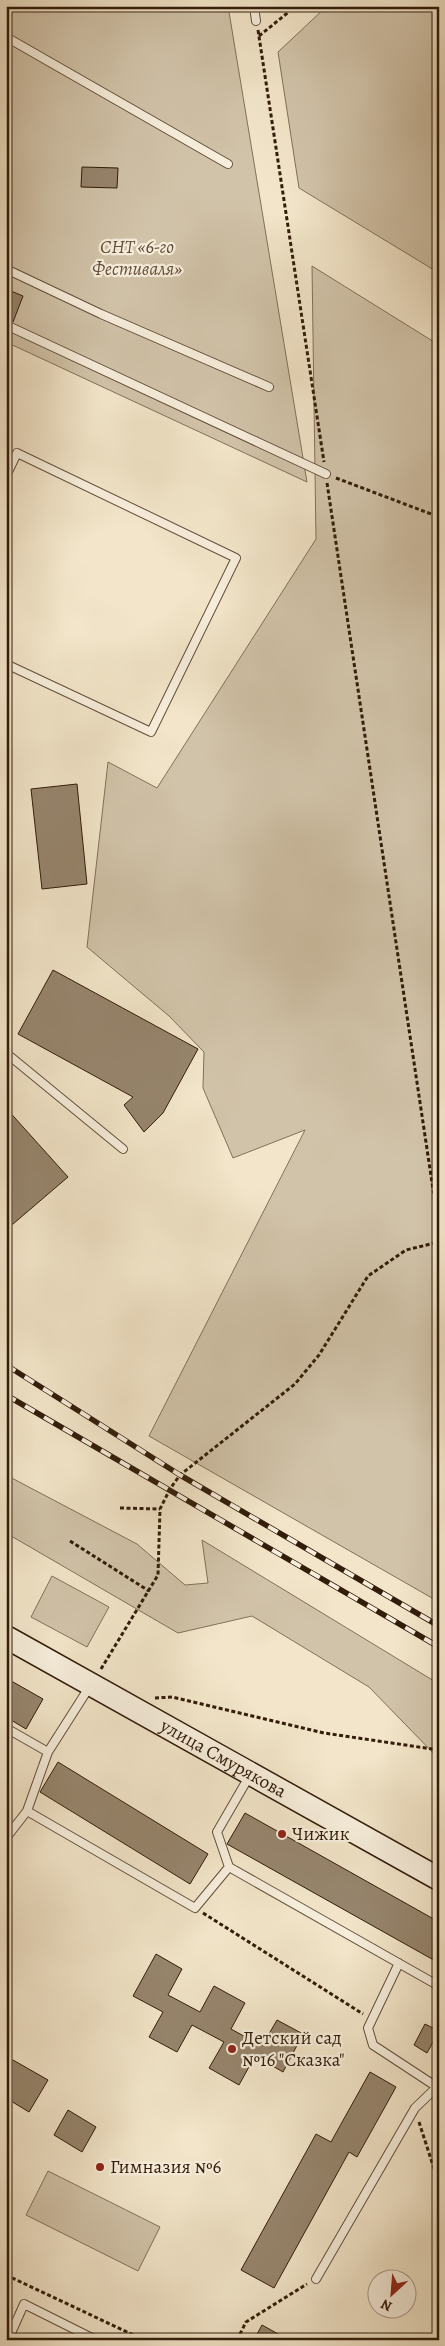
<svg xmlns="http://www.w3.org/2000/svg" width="445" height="2346" font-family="Alegreya,serif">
<rect width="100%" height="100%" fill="#f2e5c9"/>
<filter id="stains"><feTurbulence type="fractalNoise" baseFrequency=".004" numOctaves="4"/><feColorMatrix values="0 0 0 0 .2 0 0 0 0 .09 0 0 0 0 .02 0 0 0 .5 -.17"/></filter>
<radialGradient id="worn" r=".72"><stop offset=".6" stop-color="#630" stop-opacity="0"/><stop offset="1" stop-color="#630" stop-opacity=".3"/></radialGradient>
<!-- green -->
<path fill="#d1c3a9" stroke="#82705a" d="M 6,6 L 228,6 L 307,482 L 6,342 Z
M 327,6 L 439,6 L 439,273 L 299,188 L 278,52 Z
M 312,266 L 439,345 L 439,1602 L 149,1436 L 305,1130 L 233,1158 L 203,1088 L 204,1052 L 169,1016 L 87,947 L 108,762 L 157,788 L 316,539 Z
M 6,1475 L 137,1544 L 185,1585 L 208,1583 L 202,1540 L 439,1684 L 439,1759 L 369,1687 L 252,1616 L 178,1633 L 6,1533 Z
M 52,1576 L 109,1607 L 87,1647 L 31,1617 Z
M 48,2171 L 160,2227 L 138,2271 L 26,2215 Z"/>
<!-- building -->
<path fill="#96856d" stroke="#321c0a" d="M 82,167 L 118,168 L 117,188 L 81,187 Z
M 6,289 L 23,296 L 13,322 L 6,319 Z
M 77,784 L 87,884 L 42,889 L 31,789 Z
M 53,970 L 198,1049 L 163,1113 L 144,1132 L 124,1105 L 133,1097 L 18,1034 Z
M 6,1108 L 68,1177 L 6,1230 Z
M 6,1678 L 43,1699 L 26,1729 L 6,1717 Z
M 58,1762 L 208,1854 L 190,1884 L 40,1792 Z
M 245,1813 L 439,1922 L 439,1963 L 227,1844 Z
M 156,1954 L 182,1969 L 168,1995 L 200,2012 L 214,1986 L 245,2003 L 231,2029 L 262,2046 L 277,2020 L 303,2034 L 283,2072 L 255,2056 L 239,2085 L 209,2068 L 224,2042 L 192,2025 L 177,2052 L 149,2037 L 163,2012 L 133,1996 Z
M 425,2024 L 439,2031 L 427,2053 L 414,2045 Z
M 6,2056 L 48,2080 L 29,2112 L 6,2098 Z
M 370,2072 L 396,2087 L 357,2157 L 349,2152 L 274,2288 L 241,2270 L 316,2134 L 331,2142 Z
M 68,2110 L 96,2127 L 82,2152 L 54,2135 Z
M 262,2325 L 289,2340 L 254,2340 Z"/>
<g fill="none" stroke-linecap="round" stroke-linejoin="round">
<defs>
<path id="lane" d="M 254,6 L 256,21
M 6,37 L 228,164
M 6,269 L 101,314 L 269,387
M 6,325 L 326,474
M 6,476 L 17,453 L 236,558 L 151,732 L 6,664
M 6,1053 L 123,1149
M 6,1728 L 48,1752 L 27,1811 L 6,1838
M 48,1752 L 90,1686
M 27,1811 L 195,1908 L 229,1867 L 439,1986
M 229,1867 L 217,1832 L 250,1775
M 399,1963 L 368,2028 L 373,2045 L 437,2087
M 316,2279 L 415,2108 L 439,2085
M 8,2340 L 24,2304 L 96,2340"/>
<g id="secondary">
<path id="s1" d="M 6,1637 L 439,1879"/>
</g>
</defs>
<!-- lane casing -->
<use href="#lane" stroke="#624e3a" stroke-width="10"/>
<!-- secondary casing -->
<use href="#secondary" stroke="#321c0a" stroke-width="25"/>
<!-- path -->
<path stroke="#321c0a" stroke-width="3" stroke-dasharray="4 2.5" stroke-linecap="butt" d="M 258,30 L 324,462
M 259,36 L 296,6
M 336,478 L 439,517
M 327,483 L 439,1229
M 120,1508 L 160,1509
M 70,1541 L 149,1591
M 101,1669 L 158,1575 L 160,1509 L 170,1489 L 180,1475 L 295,1384 L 319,1355 L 368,1276 L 406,1250 L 439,1242
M 155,1698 L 172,1697 L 324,1733 L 439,1750
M 203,1913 L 363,2014
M 419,2122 L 439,2184
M 6,2275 L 144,2340
M 237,2340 L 246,2322 L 307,2284"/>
<!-- lane -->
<use href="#lane" stroke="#f7eedc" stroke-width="8"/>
<!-- secondary -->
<use href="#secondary" stroke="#f7eedc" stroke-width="22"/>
<defs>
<path id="rail" d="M 6,1365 L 180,1475 L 439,1626
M 6,1395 L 439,1647"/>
</defs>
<!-- rail casing -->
<use href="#rail" stroke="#321c0a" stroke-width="5.5"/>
<!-- rail -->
<use href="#rail" stroke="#f7eedc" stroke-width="4" stroke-dasharray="11" stroke-linecap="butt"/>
</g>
<!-- markers -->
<g fill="#8f2418" stroke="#f7eedc" stroke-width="2">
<circle cx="282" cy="1834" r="5"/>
<circle cx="232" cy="2049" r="5"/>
<circle cx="100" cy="2167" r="5"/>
</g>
<g text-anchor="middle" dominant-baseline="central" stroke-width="4.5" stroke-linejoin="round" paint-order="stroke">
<!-- park labels -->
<g font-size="19" font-style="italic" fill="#624e3a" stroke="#f7eedc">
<text x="137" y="247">СНТ «6-го<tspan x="137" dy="22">Фестиваля»</tspan></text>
</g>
<!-- street labels -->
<g font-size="19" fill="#321c0a" stroke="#f7eedc">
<text stroke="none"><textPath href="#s1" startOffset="249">улица Смурякова</textPath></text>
</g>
<!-- poi labels -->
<g font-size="19" fill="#321c0a" stroke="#f7eedc" text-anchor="start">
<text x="292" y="1834">Чижик</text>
<text x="242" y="2038">Детский сад<tspan x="242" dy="22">№16 "Сказка"</tspan></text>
<text x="110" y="2167">Гимназия №6</text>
</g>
</g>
<!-- margin -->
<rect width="445" height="2346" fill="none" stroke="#f2e5c9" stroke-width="25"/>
<rect x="8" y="8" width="430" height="2331" fill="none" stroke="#321c0a" stroke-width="2.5"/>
<rect x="12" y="12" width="420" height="2321" fill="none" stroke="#321c0a"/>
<!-- north arrow -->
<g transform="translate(392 2294) rotate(206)"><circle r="24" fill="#f7eedc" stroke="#a89a88"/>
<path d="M0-4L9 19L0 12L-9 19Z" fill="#8f2418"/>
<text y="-8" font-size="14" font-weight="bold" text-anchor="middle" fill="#321c0a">N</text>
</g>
<rect width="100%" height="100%" filter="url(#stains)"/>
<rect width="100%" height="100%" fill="url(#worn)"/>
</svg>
